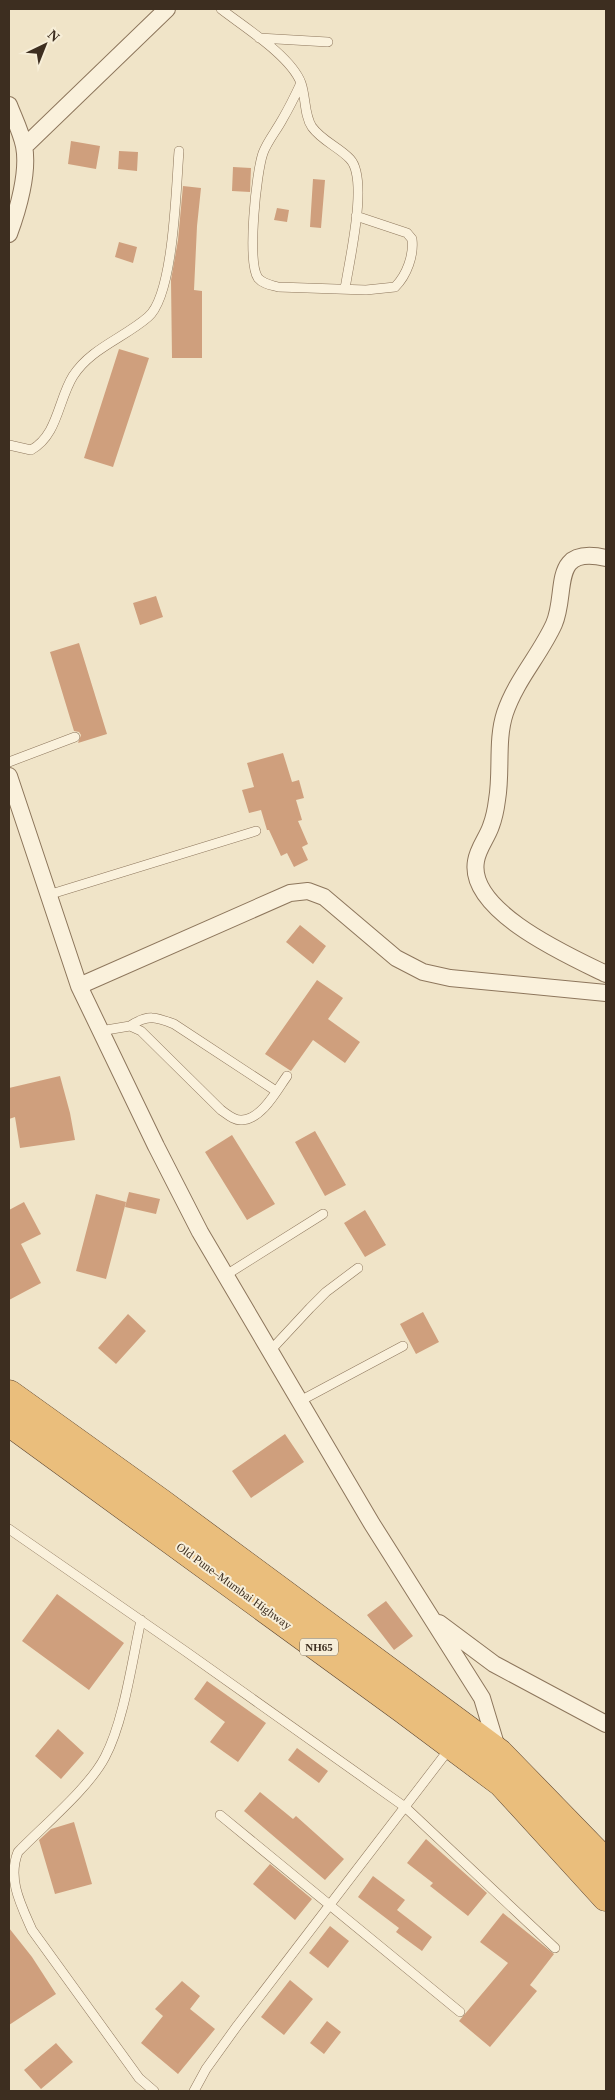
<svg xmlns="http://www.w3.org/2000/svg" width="615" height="2100" font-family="'Times New Roman',serif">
<rect width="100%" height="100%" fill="#f0e4c8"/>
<!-- building -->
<path fill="#cf9f7d" d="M 71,141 L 100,146 L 96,169 L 68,164 Z
M 119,151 L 138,152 L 137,171 L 118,169 Z
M 233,167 L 251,168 L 250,192 L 232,191 Z
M 313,179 L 325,180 L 321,228 L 310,227 Z
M 183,186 L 201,188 L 197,226 L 194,290 L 202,291 L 202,358 L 172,358 L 171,280 L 178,240 Z
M 277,208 L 289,210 L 287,222 L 274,220 Z
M 119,242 L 137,247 L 133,263 L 115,257 Z
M 119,349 L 149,358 L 113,467 L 84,458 Z
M 156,596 L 163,617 L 140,625 L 133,603 Z
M 79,643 L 107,734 L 78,743 L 81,735 L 79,732 L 74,731 L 50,652 Z
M 283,753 L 292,782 L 299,780 L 304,798 L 296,800 L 302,820 L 298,821 L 308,844 L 302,847 L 308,860 L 294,867 L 287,853 L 281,856 L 269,830 L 267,830 L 261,810 L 249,813 L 242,790 L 254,787 L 247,763 Z
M 300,925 L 326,946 L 313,964 L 286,942 Z
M 317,980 L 343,998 L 328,1019 L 360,1042 L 345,1063 L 313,1040 L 291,1071 L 265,1054 Z
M 60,1076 L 70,1113 L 75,1140 L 20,1148 L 15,1117 L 9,1119 L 9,1088 Z
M 315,1131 L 346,1185 L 325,1196 L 295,1142 Z
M 232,1135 L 275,1204 L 247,1220 L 205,1152 Z
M 129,1192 L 160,1199 L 156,1214 L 125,1207 Z
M 96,1194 L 126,1202 L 106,1279 L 76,1271 Z
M 24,1202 L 41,1234 L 21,1244 L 41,1283 L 9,1300 L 9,1210 Z
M 365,1210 L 386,1245 L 365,1257 L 344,1223 Z
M 423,1312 L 439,1342 L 416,1354 L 400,1324 Z
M 128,1314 L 146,1331 L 116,1364 L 98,1348 Z
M 285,1434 L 304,1462 L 251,1498 L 232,1471 Z
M 57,1594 L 124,1643 L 89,1690 L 22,1641 Z
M 386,1601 L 413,1636 L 394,1650 L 367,1615 Z
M 207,1681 L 266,1723 L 238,1762 L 210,1742 L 225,1722 L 194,1699 Z
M 58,1729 L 84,1753 L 61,1779 L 35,1756 Z
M 297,1748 L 328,1771 L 319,1783 L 288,1760 Z
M 260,1792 L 293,1819 L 296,1816 L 344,1859 L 325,1880 L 244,1811 Z
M 74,1822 L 92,1884 L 55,1894 L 39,1840 L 51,1829 Z
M 426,1839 L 487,1893 L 468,1916 L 430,1886 L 433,1883 L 407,1863 Z
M 270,1864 L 312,1899 L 295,1920 L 253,1884 Z
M 373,1876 L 405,1900 L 397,1910 L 432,1937 L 422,1951 L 396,1932 L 399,1928 L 358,1897 Z
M 503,1913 L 554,1954 L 530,1985 L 537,1991 L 490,2047 L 459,2021 L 508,1963 L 480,1942 Z
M 330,1926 L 349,1941 L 328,1968 L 309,1953 Z
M 9,1928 L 32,1957 L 56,1994 L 9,2025 Z
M 290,1980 L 313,1999 L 284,2035 L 261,2017 Z
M 182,1981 L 200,1996 L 190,2009 L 215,2029 L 178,2074 L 141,2043 L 163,2016 L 155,2009 Z
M 327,2021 L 341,2032 L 324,2054 L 310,2043 Z
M 56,2043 L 73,2062 L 41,2089 L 24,2070 Z"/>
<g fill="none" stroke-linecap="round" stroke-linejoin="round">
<defs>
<path id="service" d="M 221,9 C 244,27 291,56 301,83 C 306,97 304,115 312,127 C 322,141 339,147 350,159 C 369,179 349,261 345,289
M 259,38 L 328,42
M 301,83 C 295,96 289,108 282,120 C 276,131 267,142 263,153 C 256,173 247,262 258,278 C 263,284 271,285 278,287 L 366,290 L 395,287 C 407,275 414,255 412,239 L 407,233 L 356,216
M 9,445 L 31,450 C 58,435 58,400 73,376 C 91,348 124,338 148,317 C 174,295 176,187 179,151
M 9,762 L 75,737
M 48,895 L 256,831
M 130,1026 C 148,1014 156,1017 174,1024 L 276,1091
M 100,1031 L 130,1026 L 141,1031 L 221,1110 C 227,1114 234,1121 242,1120 C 262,1119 277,1090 287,1076
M 226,1275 L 323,1214
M 270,1351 L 310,1308 L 326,1292 L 358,1268
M 300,1401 L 403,1346
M 9,1529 L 185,1651 L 405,1807 L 555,1948
M 141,1620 C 132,1661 124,1721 105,1757 C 89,1788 43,1826 18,1852 C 7,1879 21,1905 32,1930 L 139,2078 L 154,2091
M 220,1815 L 460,2012
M 194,2091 L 206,2069 L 237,2026 L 450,1748"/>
<path id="minor" d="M 9,105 C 14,118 21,132 24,146 C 29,172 18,210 9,234
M 24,147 L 167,9
M 606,558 C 549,545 568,592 554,624 C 540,655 516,680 505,713 C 496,740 502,772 497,800 C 496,808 494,818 491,826 C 487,838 478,848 476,861 C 467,911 569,956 606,974
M 9,776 L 79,986 L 156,1146 L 200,1232 L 372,1524 L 482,1698 L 498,1751
M 79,986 L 290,893 L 308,891 L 324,897 L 396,958 L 423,972 L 450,978 L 606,993
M 439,1623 L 494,1664 L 606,1724"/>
<path id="trunk" d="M 9,1394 L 161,1503 L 499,1753 L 606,1863
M 9,1422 L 403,1709 L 502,1783 L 606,1897"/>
</defs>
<!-- service casing -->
<use href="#service" stroke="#8d765c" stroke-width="10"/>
<!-- minor casing -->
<use href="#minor" stroke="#8d765c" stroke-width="18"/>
<!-- trunk casing -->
<use href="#trunk" stroke="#5b4430" stroke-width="29"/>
<!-- service -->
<use href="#service" stroke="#faf1dc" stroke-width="9"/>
<!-- minor -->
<use href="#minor" stroke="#faf1dc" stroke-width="16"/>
<!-- trunk -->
<use href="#trunk" stroke="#eabe7c" stroke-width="28"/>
</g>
<g text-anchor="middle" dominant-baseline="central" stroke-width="4" stroke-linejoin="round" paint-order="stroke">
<!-- shield labels -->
<rect fill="#f7eed8" stroke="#756857" stroke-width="1" x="300" y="1638.5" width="38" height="17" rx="4"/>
<g font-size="11" font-weight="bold" fill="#3d2e20">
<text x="319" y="1647">NH65</text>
</g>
<!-- street labels -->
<g font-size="12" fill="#3d2e20" stroke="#f7eed8">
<text transform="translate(234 1586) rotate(36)">Old Pune–Mumbai Highway</text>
</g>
</g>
<!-- border -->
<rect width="615" height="2100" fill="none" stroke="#3d2e20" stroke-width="20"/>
<!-- north arrow -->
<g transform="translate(45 45) rotate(43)" stroke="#f7eed8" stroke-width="4" paint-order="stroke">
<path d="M0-4L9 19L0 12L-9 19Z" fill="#3d2e20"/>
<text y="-8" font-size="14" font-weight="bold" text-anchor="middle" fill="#3d2e20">N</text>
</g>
</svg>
